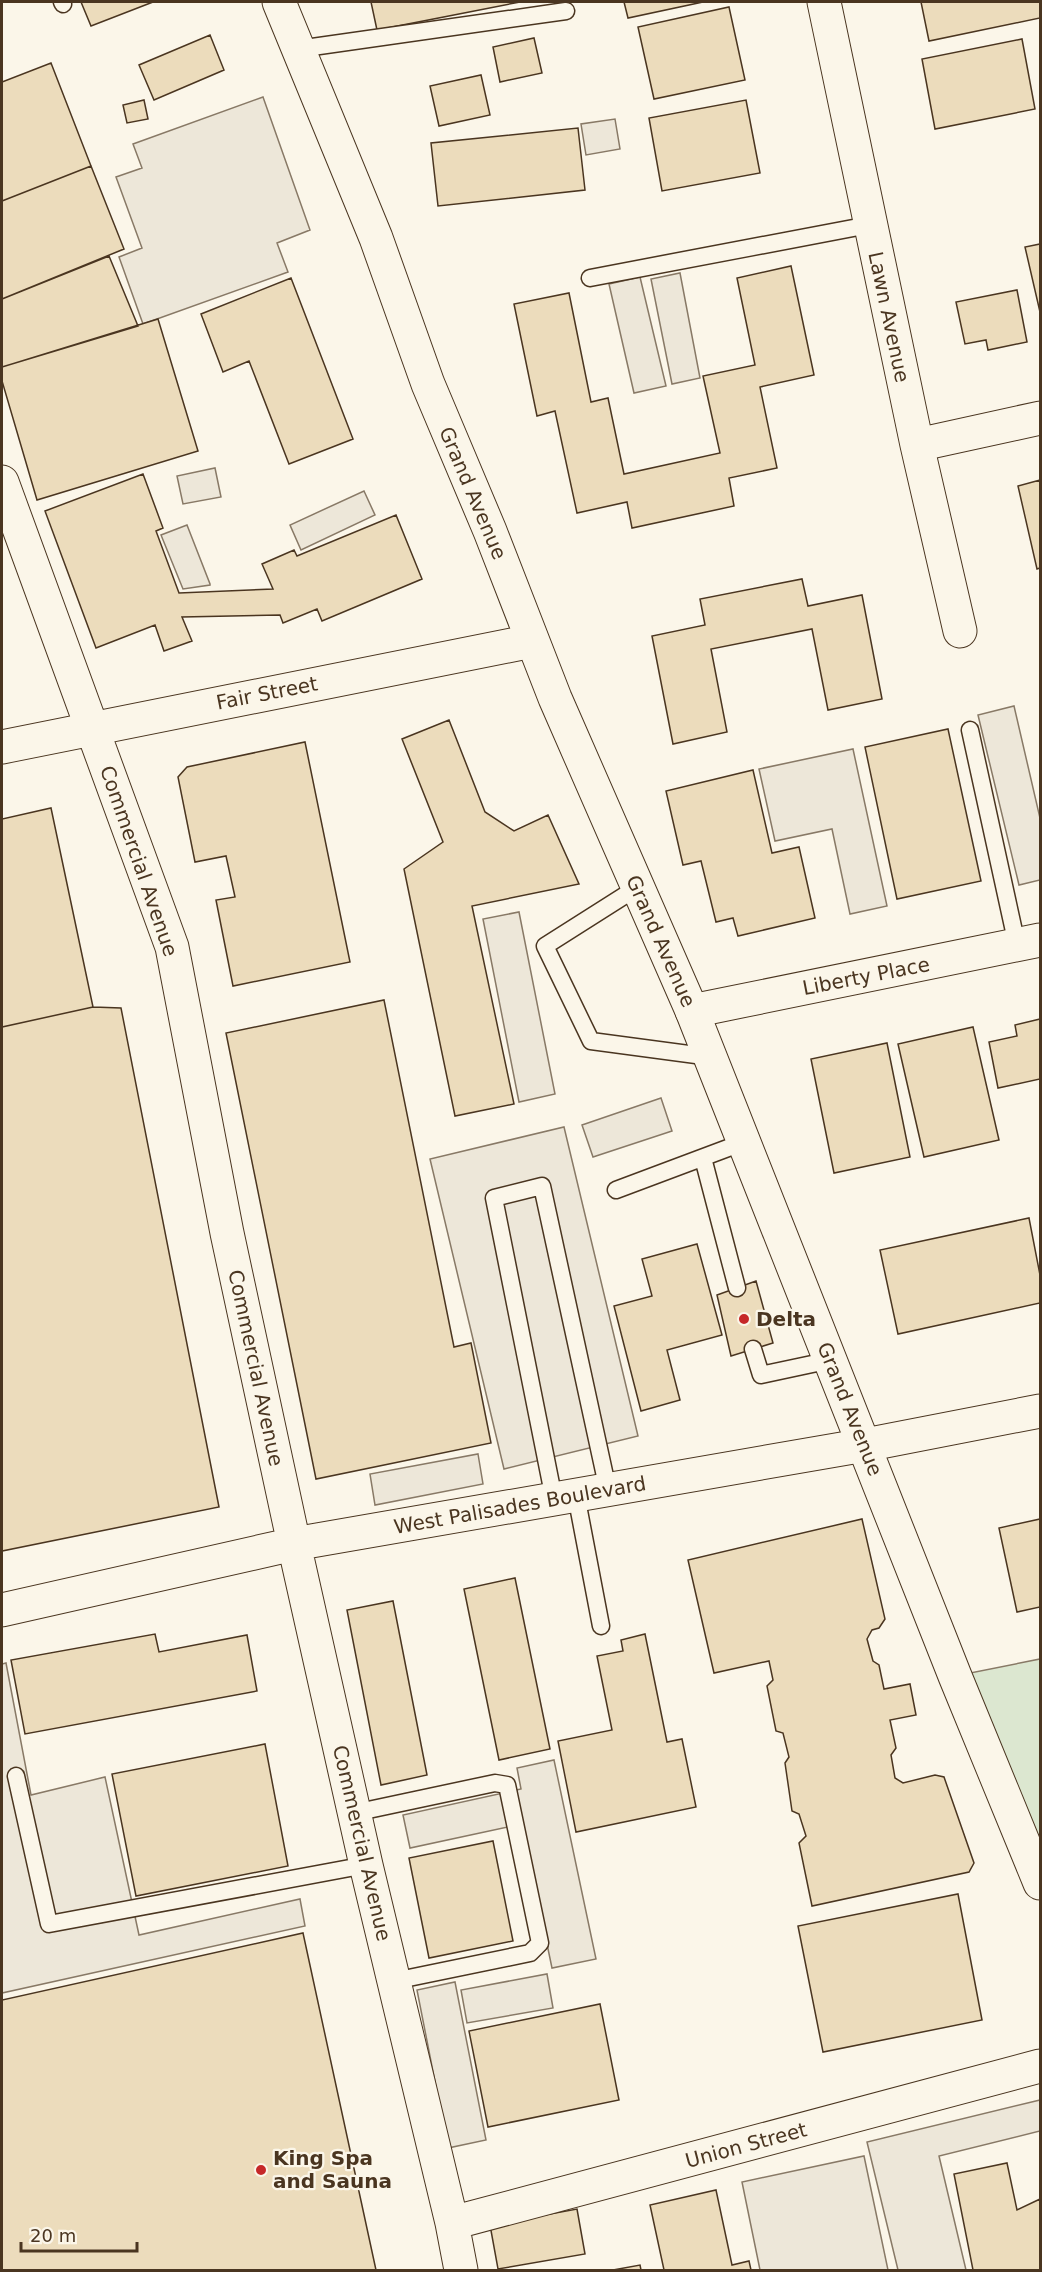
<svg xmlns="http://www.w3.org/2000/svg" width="1042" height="2272" font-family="'DejaVu Sans',sans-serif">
<rect width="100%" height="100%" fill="#fbf6e9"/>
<!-- green -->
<path fill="#dce7d0" stroke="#887966" stroke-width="1.5" d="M 1040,1659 L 1040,1882 L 955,1676 Z"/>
<!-- parking -->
<path fill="#ede7d9" stroke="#887966" stroke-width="1.5" d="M 263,97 L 310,230 L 277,243 L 288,272 L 143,324 L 119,257 L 142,248 L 116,177 L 142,168 L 133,144 Z
M 615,119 L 620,149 L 586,155 L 581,124 Z
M 680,273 L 700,378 L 672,384 L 651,279 Z
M 640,277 L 666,386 L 634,393 L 609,284 Z
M 215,468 L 221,497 L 183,504 L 177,476 Z
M 364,491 L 375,515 L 301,550 L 290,525 Z
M 187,525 L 210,584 L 210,585 L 183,589 L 161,535 Z
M 1014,706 L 1040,818 L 1040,880 L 1019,885 L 978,715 Z
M 853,749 L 887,906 L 850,914 L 832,829 L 775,841 L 759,769 Z
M 519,912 L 555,1094 L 519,1102 L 483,919 Z
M 661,1098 L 672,1131 L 593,1157 L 582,1125 Z
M 564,1127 L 638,1436 L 504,1469 L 430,1159 Z
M 478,1454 L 483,1484 L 375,1505 L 370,1474 Z
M 6,1663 L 31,1795 L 105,1777 L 139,1935 L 300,1899 L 305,1926 L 2,1993 L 2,1664 Z
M 554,1760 L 596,1959 L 552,1968 L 522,1824 L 410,1848 L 403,1815 L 521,1789 L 517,1768 Z
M 547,1974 L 553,2008 L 467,2023 L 461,1990 Z
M 455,1982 L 486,2140 L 448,2148 L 417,1990 Z
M 1040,2100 L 1040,2131 L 939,2156 L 966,2270 L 898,2270 L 867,2142 Z
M 864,2156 L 888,2270 L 760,2270 L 742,2182 Z"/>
<!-- building -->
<path fill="#ecdcbc" stroke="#4a3520" stroke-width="1.5" d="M 81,2 L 153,2 L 91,26 Z
M 371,2 L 520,2 L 377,30 Z
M 624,2 L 703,2 L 628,18 Z
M 921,2 L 1040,2 L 1040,18 L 929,41 Z
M 729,7 L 745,80 L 654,99 L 638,27 Z
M 210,35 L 224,70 L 154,100 L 139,65 Z
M 534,38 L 542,73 L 500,82 L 493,47 Z
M 1022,39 L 1035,109 L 935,129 L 922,59 Z
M 51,63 L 91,166 L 2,201 L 2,82 Z
M 481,75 L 490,115 L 439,126 L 430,86 Z
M 144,100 L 148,119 L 127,123 L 123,105 Z
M 746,100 L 760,173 L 662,191 L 649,118 Z
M 578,128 L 585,190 L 438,206 L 431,143 Z
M 91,166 L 124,249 L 2,299 L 2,201 Z
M 1040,244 L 1040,312 L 1025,247 Z
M 109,256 L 138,326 L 2,367 L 2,299 Z
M 791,266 L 814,375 L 760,387 L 777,468 L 729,478 L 734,506 L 632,528 L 627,502 L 577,513 L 555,411 L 537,416 L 514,304 L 569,293 L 591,402 L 608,398 L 624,474 L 720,453 L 703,376 L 755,365 L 737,278 Z
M 291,278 L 353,439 L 289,464 L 249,361 L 223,372 L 201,314 Z
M 1017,290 L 1027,342 L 988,350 L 986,340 L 965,344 L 956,302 Z
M 158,319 L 198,451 L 37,500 L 2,381 L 2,367 Z
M 143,474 L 163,528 L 156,531 L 179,593 L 273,589 L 262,564 L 294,550 L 297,556 L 396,515 L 422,579 L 322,621 L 317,609 L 283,623 L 280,615 L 182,617 L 192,641 L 164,651 L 155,625 L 96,648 L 45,511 Z
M 1040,480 L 1040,568 L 1037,569 L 1018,486 Z
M 802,579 L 808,606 L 862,595 L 882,699 L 828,710 L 812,629 L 711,649 L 727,732 L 673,744 L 652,636 L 705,625 L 700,599 Z
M 449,720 L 485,812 L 514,831 L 548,815 L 579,884 L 472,906 L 514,1104 L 455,1116 L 404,869 L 443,842 L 402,739 Z
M 948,729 L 981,881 L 897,899 L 865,747 Z
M 305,742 L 350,962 L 233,986 L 216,900 L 235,897 L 226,856 L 195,862 L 178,777 L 187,767 Z
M 753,770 L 772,853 L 799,847 L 815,918 L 738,936 L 733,918 L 716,922 L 701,861 L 683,865 L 666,791 Z
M 51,808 L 93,1007 L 2,1027 L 2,819 Z
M 384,1000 L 454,1347 L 471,1343 L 491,1443 L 316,1479 L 226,1033 Z
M 93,1007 L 121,1008 L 219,1507 L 2,1551 L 2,1027 Z
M 1040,1019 L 1040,1079 L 998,1088 L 989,1042 L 1017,1036 L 1015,1025 Z
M 973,1027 L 999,1140 L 924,1157 L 898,1044 Z
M 887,1043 L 910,1157 L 834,1173 L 811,1059 Z
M 1029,1218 L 1040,1275 L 1040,1303 L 898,1334 L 880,1250 Z
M 697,1244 L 722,1335 L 667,1350 L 680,1400 L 641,1411 L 614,1306 L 652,1296 L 642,1259 Z
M 756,1281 L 773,1343 L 731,1356 L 717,1295 Z
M 862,1519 L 885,1619 L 879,1628 L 872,1630 L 867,1639 L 873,1661 L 879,1665 L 884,1689 L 910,1684 L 916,1715 L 890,1720 L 896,1748 L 891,1755 L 895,1778 L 903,1783 L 935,1775 L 944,1777 L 974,1863 L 969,1872 L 812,1906 L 799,1843 L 806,1836 L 799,1814 L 792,1811 L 785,1763 L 789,1757 L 783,1733 L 776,1731 L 767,1686 L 773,1680 L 769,1661 L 714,1673 L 688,1560 Z
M 1040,1519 L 1040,1607 L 1017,1612 L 999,1528 Z
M 515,1578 L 550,1749 L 499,1760 L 464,1589 Z
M 393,1601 L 427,1775 L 381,1785 L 347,1610 Z
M 155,1634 L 159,1652 L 247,1635 L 257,1691 L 25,1734 L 11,1660 Z
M 645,1634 L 667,1742 L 682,1739 L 696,1807 L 576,1832 L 558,1741 L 612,1730 L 597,1656 L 623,1651 L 621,1640 Z
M 265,1744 L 288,1866 L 136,1896 L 112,1774 Z
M 493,1841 L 513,1941 L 429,1958 L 409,1858 Z
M 958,1894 L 982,2020 L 823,2052 L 798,1926 Z
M 303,1933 L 376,2270 L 2,2270 L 2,2000 Z
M 600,2004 L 619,2100 L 488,2127 L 469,2031 Z
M 1007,2163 L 1017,2210 L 1040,2199 L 1040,2270 L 973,2270 L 954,2174 Z
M 716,2190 L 732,2265 L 749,2261 L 751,2270 L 664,2270 L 650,2205 Z
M 577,2209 L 585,2254 L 498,2269 L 490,2225 Z
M 640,2265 L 641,2270 L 613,2270 Z"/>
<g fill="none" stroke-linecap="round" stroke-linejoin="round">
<defs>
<path id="service" d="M 62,2 L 63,4
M 298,49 L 566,11
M 590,278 L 869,225
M 970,730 L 1017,945
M 638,887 L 545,946 L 591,1041 L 711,1057
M 703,1158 L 737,1288
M 616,1190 L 744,1142
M 753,1349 L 761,1375 L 831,1360
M 576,1495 L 601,1626
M 554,1499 L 494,1198 L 542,1186 L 608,1490
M 16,1776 L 49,1924 L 366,1865
M 354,1813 L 495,1783 L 507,1785 L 540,1943 L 530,1953 L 394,1981"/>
<path id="minor" d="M 824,2 L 917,445 L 960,631
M 917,445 L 1040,418
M 2,482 L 172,947 L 227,1233 L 294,1544 L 366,1865 L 452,2223 L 461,2270
M 2,747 L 532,641
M 692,1011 L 1040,940
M 2,1610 L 294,1544 L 865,1445 L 1040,1411
M 452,2223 L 1040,2066"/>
<path id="primary" d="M 279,2 L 376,238 L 428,384 L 490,531 L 555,698 L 692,1011 L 955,1676 L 1040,1883"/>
</defs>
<!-- service casing -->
<use href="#service" stroke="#4a3520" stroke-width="19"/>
<!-- minor casing -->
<use href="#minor" stroke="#4a3520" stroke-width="35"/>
<!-- primary casing -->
<use href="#primary" stroke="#4a3520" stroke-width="35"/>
<!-- service -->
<use href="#service" stroke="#fbf6e9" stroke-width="16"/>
<!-- minor -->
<use href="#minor" stroke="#fbf6e9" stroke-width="33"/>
<!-- primary -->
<use href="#primary" stroke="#fbf6e9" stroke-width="33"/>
</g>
<!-- markers -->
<g fill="#c62828" stroke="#fbf6e9" stroke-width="2">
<circle cx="744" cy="1319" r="6"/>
<circle cx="261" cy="2170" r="6"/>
</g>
<g text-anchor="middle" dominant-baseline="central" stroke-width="4.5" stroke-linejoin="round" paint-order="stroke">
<!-- street labels -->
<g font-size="20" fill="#4a3520" stroke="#fbf6e9">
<text transform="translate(889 317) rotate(78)">Lawn Avenue</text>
<text transform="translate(473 493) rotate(67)">Grand Avenue</text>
<text transform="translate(267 693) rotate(-11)">Fair Street</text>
<text transform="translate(139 861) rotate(71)">Commercial Avenue</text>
<text transform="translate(661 941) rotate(66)">Grand Avenue</text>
<text transform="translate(866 976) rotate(-11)">Liberty Place</text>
<text transform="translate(256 1368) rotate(78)">Commercial Avenue</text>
<text transform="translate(850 1409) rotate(68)">Grand Avenue</text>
<text transform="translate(520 1505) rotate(-10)">West Palisades Boulevard</text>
<text transform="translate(362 1843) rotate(77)">Commercial Avenue</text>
<text transform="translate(746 2145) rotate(-15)">Union Street</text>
</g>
<!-- poi labels -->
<g font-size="20" font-weight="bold" fill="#4a3520" stroke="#fbf6e9" text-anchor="start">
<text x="756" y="1319">Delta</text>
<text x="273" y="2158">King Spa<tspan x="273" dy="23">and Sauna</tspan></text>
</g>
</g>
<!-- border -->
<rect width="1042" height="2272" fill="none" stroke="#4a3520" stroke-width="6"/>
<!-- scale -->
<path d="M21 2242v9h116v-9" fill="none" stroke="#4a3520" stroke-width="3"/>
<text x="30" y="2242" font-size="18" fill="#4a3520" stroke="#fbf6e9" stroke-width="4.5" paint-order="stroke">20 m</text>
</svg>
